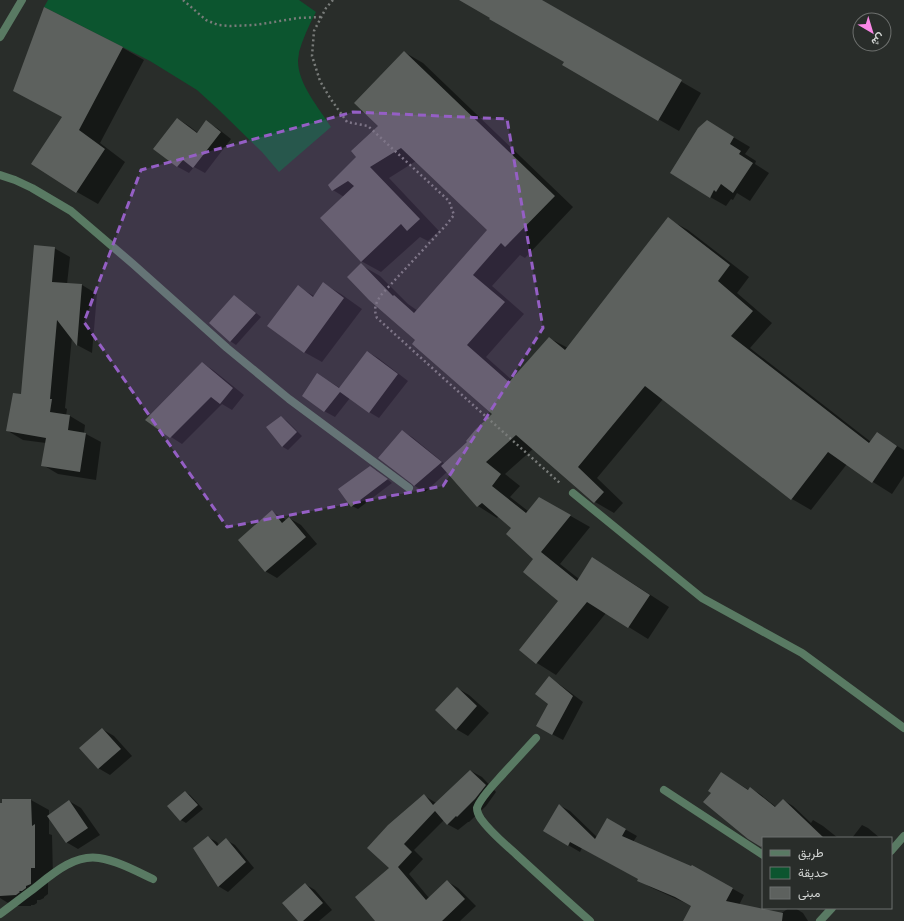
<svg xmlns="http://www.w3.org/2000/svg" width="904" height="921" font-family="Literata,Vazirmatn,serif">
<rect width="100%" height="100%" fill="#292d2a"/>
<!-- green -->
<path fill="#0c552f" d="M 48,0 L 299,0 L 316,12 C 309,25 303,38 299,52 C 299,55 298,58 298,61 C 298,84 319,108 331,127 L 279,172 L 262,152 L 219,110 L 197,90 L 150,61 L 44,7 Z"/>
<!-- shadow -->
<path fill="#0007" d="M 480,0 L 540,0 L 701,93 L 679,131 L 564,65 L 565,62 Z
M 44,9 L 123,48 L 144,60 L 100,143 L 125,162 L 98,204 L 77,192 L 33,164 L 63,117 L 14,91 Z
M 404,52 L 423,63 L 573,207 L 525,258 L 520,255 L 492,286 L 524,314 L 486,357 L 512,380 L 549,338 L 568,348 L 668,219 L 688,230 L 749,277 L 737,293 L 772,323 L 750,348 L 871,442 L 877,434 L 904,450 L 904,476 L 892,494 L 873,482 L 847,464 L 811,510 L 792,499 L 663,399 L 597,478 L 623,503 L 614,513 L 595,502 L 533,449 L 505,474 L 520,486 L 510,497 L 528,511 L 539,498 L 590,527 L 560,564 L 579,579 L 612,570 L 669,607 L 648,639 L 606,613 L 556,675 L 537,663 L 520,650 L 560,601 L 535,559 L 513,528 L 499,516 L 497,518 L 478,506 L 447,472 L 425,492 L 415,486 L 413,483 L 402,431 L 412,437 L 445,464 L 469,442 L 494,414 L 417,340 L 361,265 L 380,276 L 408,304 L 418,311 L 488,230 L 416,161 L 389,178 L 439,231 L 428,241 L 420,237 L 381,272 L 361,261 L 344,197 L 333,190 L 379,126 Z
M 178,119 L 189,126 L 198,133 L 206,122 L 217,128 L 231,139 L 205,173 L 194,167 L 189,173 L 178,167 L 155,149 Z
M 723,131 L 750,147 L 745,154 L 756,161 L 755,164 L 769,173 L 750,201 L 737,193 L 733,200 L 731,199 L 726,206 L 710,197 Z
M 54,248 L 70,257 L 67,284 L 82,285 L 97,294 L 92,353 L 77,345 L 72,337 L 65,408 L 67,409 L 66,416 L 70,416 L 85,425 L 84,433 L 86,434 L 101,442 L 96,480 L 58,474 L 43,465 L 46,443 L 23,440 L 8,431 L 22,395 Z
M 324,284 L 341,294 L 362,309 L 322,362 L 304,352 L 298,287 L 314,296 Z
M 234,296 L 239,299 L 261,317 L 236,345 L 230,341 Z
M 368,352 L 378,358 L 408,381 L 379,418 L 369,412 L 350,398 L 335,417 L 324,411 L 327,380 L 340,388 Z
M 202,363 L 213,370 L 244,395 L 232,410 L 222,404 L 182,444 L 171,437 L 147,420 Z
M 281,417 L 287,421 L 302,436 L 288,450 L 283,447 L 268,427 Z
M 376,470 L 392,483 L 358,509 L 352,506 Z
M 272,512 L 284,518 L 286,521 L 289,518 L 301,525 L 317,544 L 277,578 L 265,571 Z
M 549,678 L 559,684 L 583,702 L 563,740 L 537,726 L 549,704 Z
M 457,688 L 469,695 L 489,713 L 468,736 L 456,729 Z
M 102,729 L 114,736 L 132,756 L 110,775 L 98,768 Z
M 471,771 L 482,777 L 496,792 L 486,806 L 469,822 L 468,822 L 458,830 L 447,824 L 444,820 L 414,850 L 423,859 L 409,874 L 429,898 L 447,881 L 458,888 L 476,906 L 460,921 L 377,921 L 391,868 L 425,796 L 436,803 Z
M 731,779 L 749,790 L 750,788 L 760,794 L 776,807 L 783,800 L 793,806 L 811,823 L 813,820 L 823,826 L 838,838 L 763,838 L 763,847 L 749,838 Z
M 185,792 L 190,795 L 203,809 L 186,823 L 181,820 Z
M 3,800 L 31,800 L 49,810 L 49,815 L 69,801 L 81,808 L 100,835 L 78,849 L 66,842 L 49,817 L 49,834 L 52,835 L 53,878 L 48,878 L 48,894 L 44,897 L 44,898 L 40,900 L 37,900 L 37,903 L 34,905 L 31,905 L 31,906 L 13,906 L 0,898 L 0,804 L 3,804 Z
M 559,805 L 570,811 L 597,837 L 607,819 L 637,836 L 633,842 L 733,889 L 744,895 L 739,905 L 780,914 L 789,908 L 795,908 L 803,913 L 808,921 L 684,921 L 692,906 L 650,887 L 639,880 L 639,879 L 582,848 L 580,852 L 568,845 Z
M 862,825 L 868,828 L 880,838 L 852,838 Z
M 208,837 L 217,842 L 219,845 L 226,840 L 235,845 L 254,868 L 228,892 L 218,886 Z
M 305,884 L 315,890 L 332,910 L 319,921 L 299,921 Z"/>
<!-- building -->
<path fill="#5d615e" d="M 459,0 L 542,0 L 682,80 L 658,121 L 562,65 L 564,62 L 489,19 L 490,18 Z
M 44,7 L 123,47 L 79,130 L 105,149 L 76,193 L 31,164 L 62,117 L 13,91 Z
M 404,51 L 555,196 L 505,247 L 501,243 L 473,275 L 505,302 L 467,345 L 509,382 L 549,337 L 565,350 L 668,217 L 730,265 L 718,281 L 753,311 L 731,336 L 869,443 L 877,432 L 897,446 L 872,483 L 828,452 L 791,500 L 645,386 L 578,467 L 604,492 L 594,503 L 516,435 L 486,462 L 501,474 L 492,486 L 526,513 L 539,497 L 571,515 L 541,552 L 577,581 L 592,557 L 650,595 L 628,628 L 587,602 L 536,664 L 519,650 L 558,601 L 523,572 L 533,559 L 506,534 L 511,528 L 482,503 L 477,507 L 441,466 L 467,442 L 466,441 L 476,429 L 492,414 L 412,344 L 415,340 L 369,300 L 347,277 L 361,263 L 393,296 L 394,295 L 414,313 L 487,230 L 401,148 L 370,167 L 420,219 L 407,231 L 401,224 L 361,262 L 320,218 L 354,186 L 348,181 L 332,191 L 328,185 L 356,157 L 351,151 L 378,126 L 354,103 Z
M 177,118 L 197,133 L 206,120 L 221,132 L 193,168 L 183,160 L 177,167 L 153,149 Z
M 707,120 L 734,137 L 730,144 L 741,151 L 739,154 L 753,163 L 733,193 L 721,184 L 716,192 L 714,190 L 710,198 L 670,173 L 698,128 Z
M 34,245 L 55,247 L 52,282 L 82,284 L 77,346 L 57,320 L 50,399 L 52,399 L 50,412 L 70,415 L 68,430 L 86,433 L 80,472 L 41,466 L 46,438 L 6,431 L 13,393 L 21,394 Z
M 323,282 L 344,298 L 304,353 L 267,326 L 298,285 L 313,297 Z
M 234,295 L 256,313 L 230,342 L 209,323 Z
M 367,351 L 398,374 L 369,413 L 340,392 L 324,412 L 302,396 L 317,373 L 339,388 Z
M 202,362 L 233,388 L 220,404 L 211,397 L 170,438 L 145,420 Z
M 281,416 L 297,432 L 282,447 L 266,427 Z
M 402,430 L 442,462 L 414,486 L 412,484 L 378,458 Z
M 370,466 L 388,479 L 351,507 L 338,489 Z
M 272,510 L 282,523 L 289,517 L 306,537 L 265,572 L 238,540 Z
M 549,676 L 573,696 L 552,735 L 536,726 L 548,704 L 535,694 Z
M 457,687 L 477,706 L 456,730 L 435,710 Z
M 102,728 L 121,749 L 98,769 L 79,748 Z
M 470,770 L 486,785 L 475,799 L 457,817 L 456,816 L 447,825 L 435,811 L 404,844 L 412,852 L 398,867 L 426,900 L 447,880 L 465,899 L 442,921 L 375,921 L 355,897 L 389,868 L 367,848 L 388,825 L 424,794 L 433,805 Z
M 721,772 L 748,790 L 750,787 L 775,807 L 783,799 L 824,838 L 763,838 L 763,845 L 761,847 L 748,839 L 703,802 L 711,793 L 708,791 Z
M 185,791 L 198,805 L 180,821 L 167,806 Z
M 2,799 L 31,799 L 32,826 L 35,824 L 35,868 L 31,868 L 31,884 L 26,886 L 26,888 L 22,891 L 19,891 L 20,892 L 16,895 L 0,896 L 0,803 L 2,803 Z
M 69,800 L 88,828 L 66,843 L 47,816 Z
M 559,804 L 595,839 L 607,818 L 626,829 L 622,836 L 691,866 L 692,865 L 733,888 L 726,901 L 783,913 L 782,921 L 683,921 L 691,906 L 675,897 L 637,881 L 638,879 L 570,842 L 568,846 L 543,831 Z
M 208,836 L 217,846 L 226,838 L 246,862 L 218,887 L 193,848 Z
M 305,883 L 323,903 L 303,921 L 298,921 L 282,903 Z"/>
<g fill="none" stroke-linecap="round" stroke-linejoin="round">
<!-- path -->
<path stroke="#797c7a" stroke-width="2.5" stroke-dasharray="2 3" stroke-linecap="butt" d="M 183,0 L 206,20 L 218,25 L 231,26 L 254,25 L 274,22 L 298,18 L 321,17
M 333,0 L 326,8 L 314,31 L 312,56 L 320,81 L 330,98 L 347,122 L 368,126 L 449,201 L 454,215 L 447,224 L 381,295 C 376,303 373,308 377,318 L 472,404 L 561,484"/>
<!-- street -->
<path stroke="#597a63" stroke-width="8" d="M 0,37 L 22,0
M 0,175 L 15,180 L 32,188 L 71,211 L 133,264 L 227,348 L 289,399 L 409,488
M 573,493 L 702,598 L 802,653 L 904,728
M 536,738 C 525,750 514,762 503,774 C 496,782 480,798 477,808 C 477,812 479,816 481,819 C 491,833 505,844 518,856 C 542,878 566,900 590,921
M 664,790 L 763,855
M 891,851 L 904,836
M 0,914 C 11,906 21,898 32,890 C 50,876 73,854 99,858 C 118,861 136,871 153,879
M 820,921 L 832,908"/>
</g>
<!-- marked area -->
<path fill="#955fc5" fill-opacity="0.2" stroke="#955fc5" stroke-width="3" stroke-dasharray="8 5" stroke-linejoin="round" d="M 353,112 L 507,119 L 543,328 L 443,486 L 227,527 L 84,322 L 141,170 Z"/>
<!-- legend -->
<rect x="762" y="837" width="130" height="72" fill="#292d2a" stroke="#6d706e"/>
<rect x="770" y="850" width="20" height="6" fill="#597a63" stroke="#6d706e"/>
<text x="798" y="857" font-size="12" fill="#d2d5d3">طريق</text>
<rect x="770" y="867" width="20" height="12" fill="#0c552f" stroke="#6d706e"/>
<text x="798" y="877" font-size="12" fill="#d2d5d3">حديقة</text>
<rect x="770" y="887" width="20" height="12" fill="#5d615e" stroke="#6d706e"/>
<text x="798" y="897" font-size="12" fill="#d2d5d3">مبنى</text>
<!-- north arrow -->
<g transform="translate(872 32) rotate(142)"><circle r="19" fill="#292d2a" stroke="#6d706e"/>
<path d="M0-3L7 15L0 10L-7 15Z" fill="#fa87e6"/>
<text y="-6" font-size="11" font-weight="bold" text-anchor="middle" fill="#d2d5d3">ش</text>
</g>
</svg>
